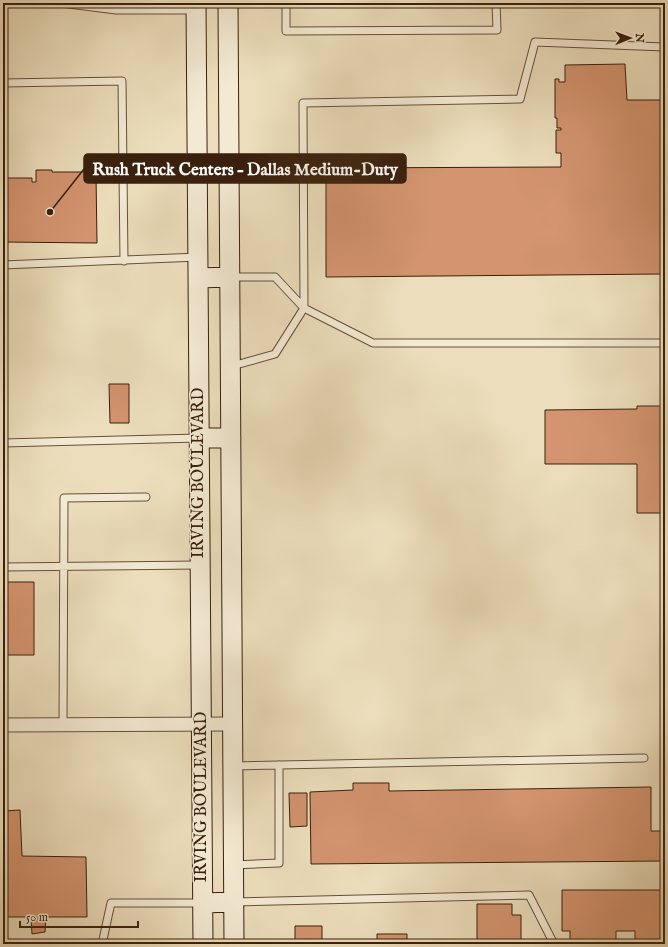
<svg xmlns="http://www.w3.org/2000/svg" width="668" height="947" font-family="'IM FELL English',serif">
<rect width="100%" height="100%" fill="#ecdebc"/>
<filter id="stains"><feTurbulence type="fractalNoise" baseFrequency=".005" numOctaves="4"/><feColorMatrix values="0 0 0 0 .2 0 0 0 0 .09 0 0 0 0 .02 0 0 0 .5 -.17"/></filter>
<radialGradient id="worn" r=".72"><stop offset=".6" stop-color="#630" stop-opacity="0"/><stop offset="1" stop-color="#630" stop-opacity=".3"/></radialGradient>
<!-- building -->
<path fill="#d3946f" stroke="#3a200d" d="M 625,64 L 627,100 L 661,100 L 661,213 L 665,213 L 665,271 L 662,271 L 662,274 L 326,277 L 326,168 L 561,167 L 561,153 L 556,153 L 556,130 L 561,130 L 561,128 L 557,128 L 557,118 L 555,118 L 555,79 L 559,79 L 559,82 L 565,82 L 565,65 Z
M 36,170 L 52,170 L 52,172 L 92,172 L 96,175 L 97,243 L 3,242 L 3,178 L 32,178 L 32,182 L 36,182 Z
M 109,384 L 129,384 L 129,423 L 110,423 Z
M 637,406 L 665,406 L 665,513 L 637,513 L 637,464 L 545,464 L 545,410 L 637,409 Z
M 3,582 L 34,582 L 34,655 L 3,655 Z
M 353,783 L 389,783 L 389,791 L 651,787 L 651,831 L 665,831 L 665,861 L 311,864 L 310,792 L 353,790 Z
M 289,793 L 307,793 L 307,826 L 290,827 Z
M 20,810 L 22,856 L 86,857 L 87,917 L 46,917 L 45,932 L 32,934 L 31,917 L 6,917 L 5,935 L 3,935 L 3,811 Z
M 562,890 L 665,890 L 665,944 L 635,944 L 635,931 L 616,931 L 616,941 L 570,941 L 570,931 L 562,931 Z
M 477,904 L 512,904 L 512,915 L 521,915 L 521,944 L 477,944 Z
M 295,926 L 322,926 L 322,944 L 295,944 Z
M 377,934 L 407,934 L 407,944 L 377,944 Z"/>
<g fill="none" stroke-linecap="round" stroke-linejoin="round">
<defs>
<path id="service" d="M 61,3 L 116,10 L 196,10
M 286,3 L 286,31 L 497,30 L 496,3
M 3,83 L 122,81 L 124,261
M 3,265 L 198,257
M 230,277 L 275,277 L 304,308 L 373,343 L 665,343
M 232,366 L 275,354 L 304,308 L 303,103 L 520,99 L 535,42 L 665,47
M 3,443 L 199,438
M 3,567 L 200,565
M 63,725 L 64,498 L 146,497
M 234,766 L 644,758
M 234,865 L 279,863 L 279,765
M 234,902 L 529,895 L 554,944
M 102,944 L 111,903 L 202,903"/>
<path id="minor" d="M 3,725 L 233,724"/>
<path id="secondary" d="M 196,3 L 203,944
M 228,3 L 234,944
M 198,278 L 230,277
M 199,438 L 231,438
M 202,903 L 234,902"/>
</defs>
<!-- service casing -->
<use href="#service" stroke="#665039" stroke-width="9"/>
<!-- minor casing -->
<use href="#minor" stroke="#665039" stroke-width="15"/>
<!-- secondary casing -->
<use href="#secondary" stroke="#3a200d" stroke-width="21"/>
<!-- service -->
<use href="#service" stroke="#f3ead3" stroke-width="7"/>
<!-- minor -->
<use href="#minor" stroke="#f3ead3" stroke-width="13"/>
<!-- secondary -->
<use href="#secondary" stroke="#f3ead3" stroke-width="19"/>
</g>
<g text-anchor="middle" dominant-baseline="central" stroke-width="3" stroke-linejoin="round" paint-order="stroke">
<!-- street labels -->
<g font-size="16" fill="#3a200d" stroke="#f3ead3">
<text transform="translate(199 473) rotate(-90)">IRVING BOULEVARD</text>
<text transform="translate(202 797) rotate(-90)">IRVING BOULEVARD</text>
</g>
</g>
<!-- callouts -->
<path fill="none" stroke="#3a200d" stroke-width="1.5" d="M50 212L84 169"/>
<circle fill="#3a200d" stroke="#f3ead3" stroke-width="1.5" cx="50" cy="212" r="4"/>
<rect fill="#3a200d" stroke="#3a200d" stroke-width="1.5" x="84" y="154" width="322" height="29" rx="4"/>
<g font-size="17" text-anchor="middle" font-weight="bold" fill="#fff">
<text x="245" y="175">Rush Truck Centers – Dallas Medium-Duty</text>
</g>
<!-- margin -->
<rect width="668" height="947" fill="none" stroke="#ecdebc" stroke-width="16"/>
<rect x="4" y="4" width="660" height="939" fill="none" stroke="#3a200d" stroke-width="2"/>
<rect x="8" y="8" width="652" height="931" fill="none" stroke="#3a200d"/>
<!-- north arrow -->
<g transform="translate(630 38) rotate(89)" stroke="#f3ead3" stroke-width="3" paint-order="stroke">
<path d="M0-3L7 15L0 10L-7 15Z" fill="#3a200d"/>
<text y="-6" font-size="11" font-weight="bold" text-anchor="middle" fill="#3a200d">N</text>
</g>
<!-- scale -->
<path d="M20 921v6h118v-6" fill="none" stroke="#3a200d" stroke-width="2"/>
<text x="26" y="921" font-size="12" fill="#3a200d" stroke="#f3ead3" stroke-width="3" paint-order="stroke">50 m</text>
<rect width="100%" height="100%" filter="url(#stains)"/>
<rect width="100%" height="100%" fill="url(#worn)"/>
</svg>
